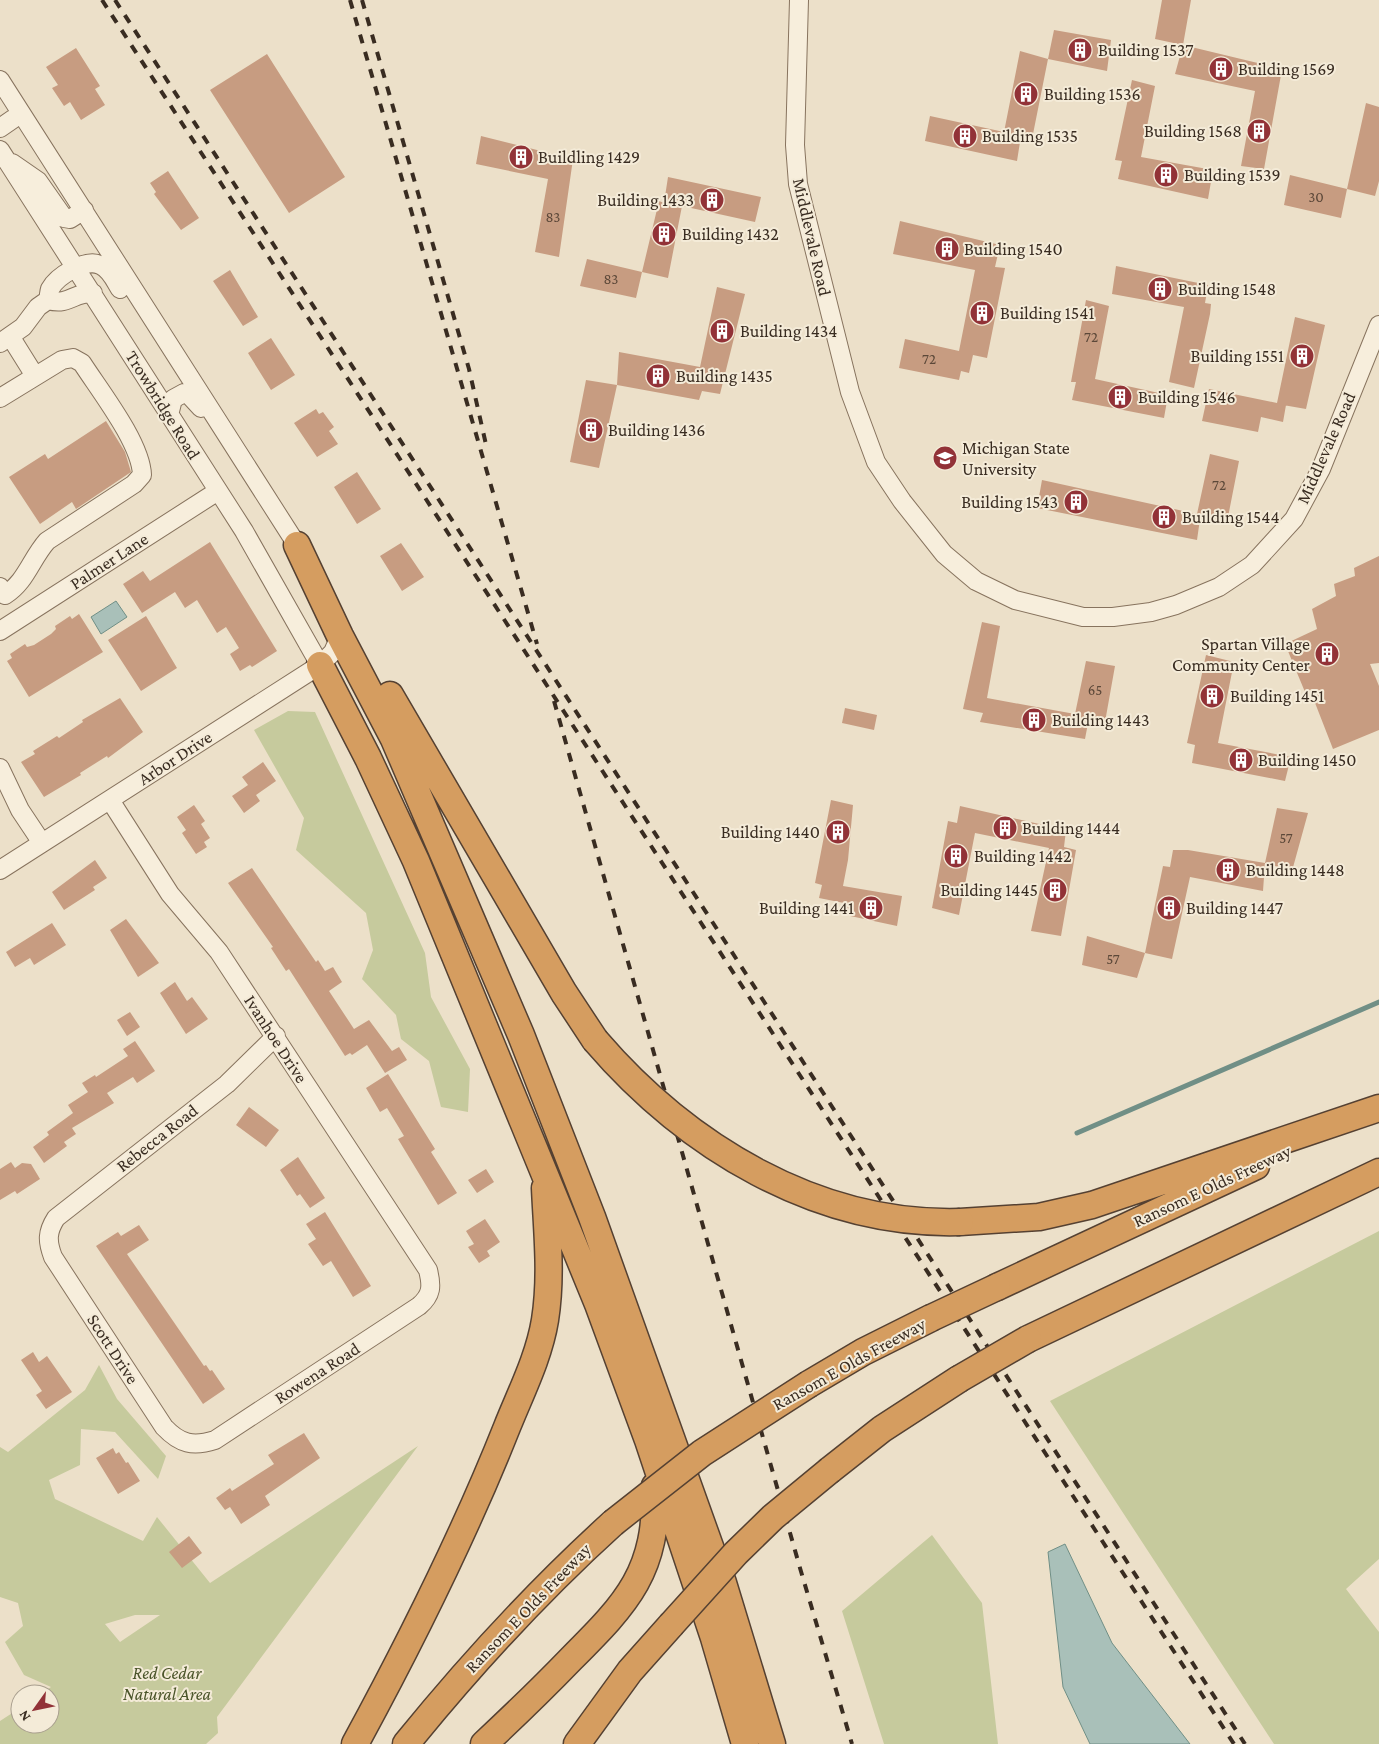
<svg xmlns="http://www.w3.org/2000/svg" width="1379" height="1744" font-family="'Crimson Pro',serif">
<rect width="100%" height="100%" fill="#ece0c9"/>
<!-- green -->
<path fill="#c6ca9d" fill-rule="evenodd" d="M 288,711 L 315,712 L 425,953 L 431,997 L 470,1069 L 468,1112 L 441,1107 L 429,1061 L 401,1039 L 396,1015 L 362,979 L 373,950 L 366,913 L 296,850 L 304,818 L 254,730 Z
M 1379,1231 L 1379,1559 L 1346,1589 L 1379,1632 L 1379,1744 L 1274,1744 L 1050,1401 Z
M 99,1365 L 117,1399 L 166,1456 L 158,1479 L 115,1432 L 81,1429 L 80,1465 L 49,1480 L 55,1499 L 143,1541 L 157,1517 L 210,1583 L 418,1446 L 217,1717 L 218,1733 L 206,1744 L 0,1744 L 0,1721 L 20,1708 L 20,1724 L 50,1724 L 50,1694 L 41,1694 L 51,1687 L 24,1675 L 5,1642 L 23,1626 L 18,1603 L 0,1597 L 0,1447 L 8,1452 L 85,1390 ZM 135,1615 L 160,1615 L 120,1642 L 105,1624 Z
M 932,1535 L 982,1603 L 998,1744 L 884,1744 L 842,1611 Z"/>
<!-- water -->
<path fill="#a9c0b9" stroke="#708f86" d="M 116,601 L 127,617 L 101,634 L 91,617 Z
M 1065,1544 L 1112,1643 L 1190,1744 L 1090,1744 L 1063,1687 L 1048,1552 Z"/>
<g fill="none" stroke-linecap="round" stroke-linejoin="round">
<!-- stream -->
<path stroke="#708f86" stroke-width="5" d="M 1077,1133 L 1379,1002"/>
</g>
<!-- building -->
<path fill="#c79c81" d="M 1162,0 L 1191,0 L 1183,45 L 1155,39 Z
M 1054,30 L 1111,40 L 1107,71 L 1048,59 Z
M 1183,45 L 1266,65 L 1264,73 L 1281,75 L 1264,169 L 1241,166 L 1255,91 L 1175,74 Z
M 76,48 L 100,86 L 95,89 L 105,105 L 81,120 L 70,102 L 64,106 L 52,88 L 58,85 L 46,67 Z
M 1020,51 L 1048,59 L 1031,144 L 1020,142 L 1017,161 L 925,141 L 930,116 L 1004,132 Z
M 267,54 L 345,177 L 289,213 L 210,90 Z
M 1132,80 L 1155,86 L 1141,157 L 1213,170 L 1208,199 L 1118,179 L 1122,161 L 1115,160 Z
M 1366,103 L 1379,107 L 1379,181 L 1375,196 L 1347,189 Z
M 481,136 L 573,159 L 559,257 L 535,252 L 548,179 L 476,164 Z
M 168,171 L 199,218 L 181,230 L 154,194 L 156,192 L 150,183 Z
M 1290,175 L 1347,189 L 1341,218 L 1284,205 Z
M 668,177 L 761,197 L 755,222 L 682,206 L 668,278 L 642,272 L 659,201 L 664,203 Z
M 900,221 L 1000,245 L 995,267 L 1005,268 L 987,358 L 973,355 L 969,373 L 961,371 L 959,380 L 899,368 L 905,339 L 959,351 L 975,270 L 893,254 Z
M 587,259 L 642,272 L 636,298 L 580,286 Z
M 1116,266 L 1208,285 L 1205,303 L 1211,304 L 1210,314 L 1194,388 L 1169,382 L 1184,307 L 1112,294 Z
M 230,270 L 258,317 L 243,326 L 213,281 Z
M 717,287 L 745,294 L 720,394 L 702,391 L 699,400 L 617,385 L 619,352 L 700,367 Z
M 1086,300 L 1109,306 L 1095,379 L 1168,395 L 1164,418 L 1072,400 L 1076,382 L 1071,382 Z
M 1295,317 L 1325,325 L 1306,409 L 1283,405 L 1286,405 L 1283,422 L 1261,417 L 1258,432 L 1202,421 L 1209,389 L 1277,403 Z
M 271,338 L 295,375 L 271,390 L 248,353 Z
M 586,380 L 617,385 L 599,468 L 570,462 Z
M 316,409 L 319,414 L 323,412 L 334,427 L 329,431 L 338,444 L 317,457 L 294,423 Z
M 106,421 L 125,452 L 131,472 L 76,509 L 72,502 L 40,524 L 9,477 L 45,454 L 48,459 Z
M 1210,454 L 1239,461 L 1228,517 L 1217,514 L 1216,521 L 1200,519 L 1197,540 L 1037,508 L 1042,480 L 1197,514 Z
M 357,472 L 381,509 L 357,524 L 334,487 Z
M 210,542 L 277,651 L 252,667 L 250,665 L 240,671 L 230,654 L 239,648 L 226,627 L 217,633 L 197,600 L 185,608 L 175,592 L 142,613 L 123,584 L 143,571 L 150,581 Z
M 401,543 L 424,577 L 402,591 L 380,556 Z
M 1379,556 L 1379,663 L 1370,664 L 1379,686 L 1379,730 L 1333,749 L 1310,690 L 1305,692 L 1285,644 L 1317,629 L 1312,609 L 1336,596 L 1334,584 L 1355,576 L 1354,568 Z
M 79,614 L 103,652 L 29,697 L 7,661 L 12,658 L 10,654 L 25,644 L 27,647 L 34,645 L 51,634 L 56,629 L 55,626 L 70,616 L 72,619 Z
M 146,616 L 177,668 L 141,691 L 108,640 Z
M 982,622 L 1000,626 L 987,698 L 1075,714 L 1086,661 L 1115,666 L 1105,722 L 1089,718 L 1085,739 L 980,722 L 983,713 L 963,709 Z
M 1206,655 L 1234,662 L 1218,743 L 1291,757 L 1285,781 L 1192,763 L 1195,745 L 1187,743 Z
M 120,698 L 143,732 L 108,758 L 107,756 L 80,773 L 81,775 L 44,797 L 21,762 L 35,754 L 33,751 L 57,736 L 59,738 L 83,722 L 82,720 Z
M 845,708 L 877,715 L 874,730 L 842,723 Z
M 263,762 L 276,781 L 256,795 L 260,801 L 244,813 L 232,796 L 248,785 L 242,777 Z
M 831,800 L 853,805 L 848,860 L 843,886 L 902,896 L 897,926 L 841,914 L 844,903 L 819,898 L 822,885 L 815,883 Z
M 194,805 L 205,821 L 201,824 L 210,838 L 204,842 L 207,847 L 196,854 L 182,833 L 186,830 L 177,817 Z
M 960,806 L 1066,830 L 1064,847 L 1076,850 L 1061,936 L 1031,931 L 1049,848 L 975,833 L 959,915 L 932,908 L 948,821 L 957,823 Z
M 1277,808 L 1308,813 L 1292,871 L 1265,863 Z
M 1173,850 L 1188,850 L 1265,863 L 1263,891 L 1190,877 L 1172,959 L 1145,953 L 1163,866 L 1170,867 Z
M 95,860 L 107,878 L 93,887 L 95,890 L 64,910 L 52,892 Z
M 252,868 L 316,962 L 318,960 L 325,971 L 333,967 L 342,982 L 329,991 L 354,1029 L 369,1020 L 392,1051 L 399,1047 L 407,1060 L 385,1073 L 367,1045 L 352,1055 L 350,1053 L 345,1056 L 289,969 L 286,971 L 271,948 L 273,947 L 228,883 Z
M 126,919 L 159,963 L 138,977 L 110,930 Z
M 52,923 L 66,945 L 34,965 L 30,958 L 15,967 L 6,952 Z
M 1087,936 L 1145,953 L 1137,978 L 1082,965 Z
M 175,982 L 187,1001 L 192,997 L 208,1019 L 186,1034 L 160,993 Z
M 130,1012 L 140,1027 L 127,1036 L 117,1020 Z
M 135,1041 L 155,1071 L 137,1083 L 133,1077 L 107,1093 L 114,1103 L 72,1128 L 76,1134 L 64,1142 L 67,1146 L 44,1163 L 33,1147 L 49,1135 L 47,1132 L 73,1113 L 68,1105 L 88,1092 L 82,1083 L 95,1075 L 96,1077 L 128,1056 L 123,1049 Z
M 388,1074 L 435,1149 L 431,1152 L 457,1193 L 438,1205 L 398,1139 L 404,1136 L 387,1108 L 380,1112 L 366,1088 Z
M 249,1107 L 279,1130 L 266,1147 L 236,1125 Z
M 298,1157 L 325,1198 L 310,1208 L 300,1194 L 297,1196 L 280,1170 Z
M 11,1162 L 15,1168 L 22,1163 L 31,1164 L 40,1179 L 17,1194 L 15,1191 L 0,1200 L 0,1169 Z
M 486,1169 L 494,1182 L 477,1193 L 468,1180 Z
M 325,1212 L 371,1286 L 353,1297 L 331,1261 L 323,1266 L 308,1244 L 316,1239 L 306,1224 Z
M 485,1219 L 500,1242 L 487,1251 L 490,1256 L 479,1263 L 468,1247 L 474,1244 L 466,1231 Z
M 139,1225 L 149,1240 L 127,1254 L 204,1366 L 206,1365 L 210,1371 L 212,1370 L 225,1389 L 203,1404 L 96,1246 L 118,1232 L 121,1236 Z
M 33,1352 L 39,1362 L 47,1356 L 72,1392 L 46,1409 L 36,1395 L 42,1391 L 21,1360 Z
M 304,1433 L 320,1458 L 265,1496 L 270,1505 L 241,1524 L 230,1507 L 225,1510 L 216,1498 L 230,1488 L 232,1491 L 274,1464 L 268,1455 Z
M 113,1448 L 116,1454 L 119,1452 L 126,1463 L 128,1462 L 140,1481 L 118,1494 L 96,1458 Z
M 189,1536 L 202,1553 L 182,1568 L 169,1552 Z"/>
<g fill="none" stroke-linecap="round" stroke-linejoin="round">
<defs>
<path id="minor" d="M 799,0 L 795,145 L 798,184 L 850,392 L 876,462 L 902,501 L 944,554 L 976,581 L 1015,600 L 1083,617 L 1113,617 L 1151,612 L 1176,605 L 1219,587 L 1252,565 L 1294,519 L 1321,469 L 1379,325
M 0,80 L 297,545
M 0,128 L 13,119
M 0,150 L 244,531 L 320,665
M 12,163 L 38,181 L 64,218 L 70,219 L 84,210
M 93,293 C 73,292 70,306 48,300 C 49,296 49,292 50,289 C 57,276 86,258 100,265 C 110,269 115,281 120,289
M 10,336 L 35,376
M 0,343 L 23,327 L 38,307 L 48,300
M 0,398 L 62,360 L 73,358 L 82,363 C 100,391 141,443 142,475 L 134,484 L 47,541 C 31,559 26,582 5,595 L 0,587
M 169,415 L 173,399 L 184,393 L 189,395 L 201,408
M 0,631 L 218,491
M 0,768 L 20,810 L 42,843
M 110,800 L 170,894 L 219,952 L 428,1270 C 432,1286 432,1295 419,1306 L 215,1440 C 193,1447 180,1444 164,1427 L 53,1257 C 47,1241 47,1232 56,1218 L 227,1084 L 276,1036
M 0,870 L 320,665 L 333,652 L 340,636"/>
<path id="highway" d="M 297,545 L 340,636 L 394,739 L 521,1035 L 592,1217 L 723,1583 L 772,1744
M 320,665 L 368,758 L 416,861 L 598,1304 L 648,1440 L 714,1638 L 745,1744
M 390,695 L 564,993 L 595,1040
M 960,1222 L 1039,1217 L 1092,1205 L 1379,1108
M 997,1287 L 1256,1166
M 1028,1339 L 1379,1172
M 809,1384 L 863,1352 L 931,1318
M 830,1470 L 882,1429 L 959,1379
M 355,1744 C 411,1641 464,1535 507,1427 C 521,1392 539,1357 545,1320 C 552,1276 547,1232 545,1188
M 406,1744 C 470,1665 538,1591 613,1523
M 484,1744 C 514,1716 543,1688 571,1659 C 628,1602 658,1571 655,1486
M 577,1744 L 630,1671 L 671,1625"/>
</defs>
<!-- minor casing -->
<use href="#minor" stroke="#87735e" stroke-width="20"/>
<!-- highway casing -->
<use href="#highway" stroke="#554132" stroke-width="29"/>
<!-- minor -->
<use href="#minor" stroke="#f7eedc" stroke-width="18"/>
<!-- highway -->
<use href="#highway" stroke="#d59d60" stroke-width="26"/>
<!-- rail -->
<path stroke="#392c21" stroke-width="4" stroke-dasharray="9 9" stroke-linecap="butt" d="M 102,0 L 1234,1744
M 115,0 L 1245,1744
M 350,0 L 537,644
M 362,0 L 469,369 L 487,449
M 554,701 L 800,1568 L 852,1744"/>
<defs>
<path id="highway-bridge" d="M 595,1040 C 686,1146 816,1226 960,1222
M 931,1318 L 997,1287
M 959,1379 L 1028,1339
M 613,1523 L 702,1453 L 809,1384
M 671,1625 L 736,1553 L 773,1517 L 830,1470"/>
</defs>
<!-- highway-bridge casing -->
<use href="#highway-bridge" stroke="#554132" stroke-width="29" stroke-linecap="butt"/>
<!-- highway-bridge -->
<use href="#highway-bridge" stroke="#d59d60" stroke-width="26"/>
</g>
<!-- icons -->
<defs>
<symbol id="building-disc" viewBox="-11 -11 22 22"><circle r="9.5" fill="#923237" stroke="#f4ebd8"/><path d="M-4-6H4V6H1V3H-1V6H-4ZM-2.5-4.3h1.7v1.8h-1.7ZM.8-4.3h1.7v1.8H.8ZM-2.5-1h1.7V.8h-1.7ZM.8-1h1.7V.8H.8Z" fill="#fff"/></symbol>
<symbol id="university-disc" viewBox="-11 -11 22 22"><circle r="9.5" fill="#923237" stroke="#f4ebd8"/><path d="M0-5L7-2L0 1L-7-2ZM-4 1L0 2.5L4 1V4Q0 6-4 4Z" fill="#fff"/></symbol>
</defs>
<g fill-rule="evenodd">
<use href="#building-disc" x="1066" y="36" width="28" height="28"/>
<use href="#building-disc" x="1207" y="55" width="28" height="28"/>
<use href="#building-disc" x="1012" y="80" width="28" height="28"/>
<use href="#building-disc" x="1245" y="117" width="28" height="28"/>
<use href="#building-disc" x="951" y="122" width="28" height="28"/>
<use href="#building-disc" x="507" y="143" width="28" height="28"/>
<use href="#building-disc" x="1152" y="161" width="28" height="28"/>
<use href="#building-disc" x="698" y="186" width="28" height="28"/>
<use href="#building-disc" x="650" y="220" width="28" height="28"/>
<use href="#building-disc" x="933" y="235" width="28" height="28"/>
<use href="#building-disc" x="1146" y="275" width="28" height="28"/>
<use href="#building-disc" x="968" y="299" width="28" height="28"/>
<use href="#building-disc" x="708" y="317" width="28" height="28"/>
<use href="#building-disc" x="1288" y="342" width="28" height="28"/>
<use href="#building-disc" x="644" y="362" width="28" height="28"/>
<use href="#building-disc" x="1106" y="383" width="28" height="28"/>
<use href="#building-disc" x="577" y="416" width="28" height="28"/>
<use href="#university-disc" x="931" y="444" width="28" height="28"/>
<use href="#building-disc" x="1062" y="488" width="28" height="28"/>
<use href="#building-disc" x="1150" y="503" width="28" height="28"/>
<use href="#building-disc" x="1313" y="640" width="28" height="28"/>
<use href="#building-disc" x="1198" y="682" width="28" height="28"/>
<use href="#building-disc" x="1020" y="706" width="28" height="28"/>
<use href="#building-disc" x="1227" y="746" width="28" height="28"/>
<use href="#building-disc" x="991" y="814" width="28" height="28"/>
<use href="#building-disc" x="824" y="818" width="28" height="28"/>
<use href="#building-disc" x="942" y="842" width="28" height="28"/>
<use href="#building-disc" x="1214" y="856" width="28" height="28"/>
<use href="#building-disc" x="1041" y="876" width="28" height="28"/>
<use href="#building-disc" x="857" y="894" width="28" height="28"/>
<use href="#building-disc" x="1155" y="894" width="28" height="28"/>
</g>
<g text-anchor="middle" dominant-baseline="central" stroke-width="4" stroke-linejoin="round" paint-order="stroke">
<!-- number labels -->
<g font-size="15" fill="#5c4839">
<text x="1316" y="197">30</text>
<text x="553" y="217">83</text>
<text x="611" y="279">83</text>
<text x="1091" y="337">72</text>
<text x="929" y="359">72</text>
<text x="1219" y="485">72</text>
<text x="1095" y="690">65</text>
<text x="1286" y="838">57</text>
<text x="1113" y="959">57</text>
</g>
<!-- poi labels -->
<g font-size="18" fill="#392c21" stroke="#f4ebd8" text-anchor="start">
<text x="1098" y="50">Building 1537</text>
<text x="1238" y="69">Building 1569</text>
<text x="1044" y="94">Building 1536</text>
<text x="1242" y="131" text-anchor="end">Building 1568</text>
<text x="982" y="136">Building 1535</text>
<text x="538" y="157">Buildling 1429</text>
<text x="1184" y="175">Building 1539</text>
<text x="694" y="200" text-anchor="end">Building 1433</text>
<text x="682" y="234">Building 1432</text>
<text x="964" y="249">Building 1540</text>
<text x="1178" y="289">Building 1548</text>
<text x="1000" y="313">Building 1541</text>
<text x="740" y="331">Building 1434</text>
<text x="1284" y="356" text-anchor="end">Building 1551</text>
<text x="676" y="376">Building 1435</text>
<text x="1138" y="397">Building 1546</text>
<text x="608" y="430">Building 1436</text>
<text x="962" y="448">Michigan State<tspan x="962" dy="21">University</tspan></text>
<text x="1058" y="502" text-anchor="end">Building 1543</text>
<text x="1182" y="517">Building 1544</text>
<text x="1310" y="644" text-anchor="end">Spartan Village<tspan x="1310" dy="21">Community Center</tspan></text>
<text x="1230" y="696">Building 1451</text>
<text x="1052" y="720">Building 1443</text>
<text x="1258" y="760">Building 1450</text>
<text x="1022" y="828">Building 1444</text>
<text x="820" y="832" text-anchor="end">Building 1440</text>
<text x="974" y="856">Building 1442</text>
<text x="1246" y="870">Building 1448</text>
<text x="1038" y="890" text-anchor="end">Building 1445</text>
<text x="854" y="908" text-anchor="end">Building 1441</text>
<text x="1186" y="908">Building 1447</text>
</g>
<!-- street labels -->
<g font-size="18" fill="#392c21" stroke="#f4ebd8">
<text transform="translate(812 237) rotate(77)">Middlevale Road</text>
<text transform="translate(163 405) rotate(58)">Trowbridge Road</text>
<text transform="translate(1326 448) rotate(-66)">Middlevale Road</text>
<text transform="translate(109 561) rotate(-33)">Palmer Lane</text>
<text transform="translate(175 758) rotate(-33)">Arbor Drive</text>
<text transform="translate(276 1039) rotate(57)">Ivanhoe Drive</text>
<text transform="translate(157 1138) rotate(-38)">Rebecca Road</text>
<text transform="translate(1212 1186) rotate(-25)">Ransom E Olds Freeway</text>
<text transform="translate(113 1349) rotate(57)">Scott Drive</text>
<text transform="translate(849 1364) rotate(-29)">Ransom E Olds Freeway</text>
<text transform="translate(317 1373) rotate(-33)">Rowena Road</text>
<text transform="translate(528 1608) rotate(-46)">Ransom E Olds Freeway</text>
</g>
<!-- park labels -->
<g font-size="18" font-style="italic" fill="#4a5429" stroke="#f4ebd8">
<text x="167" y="1673">Red Cedar<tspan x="167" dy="21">Natural Area</tspan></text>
</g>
</g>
<!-- north arrow -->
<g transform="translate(35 1709) rotate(237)"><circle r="24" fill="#f4ebd8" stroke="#a99f8f"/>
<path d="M0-4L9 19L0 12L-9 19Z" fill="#923237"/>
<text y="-8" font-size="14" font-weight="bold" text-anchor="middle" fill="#392c21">N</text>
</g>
</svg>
